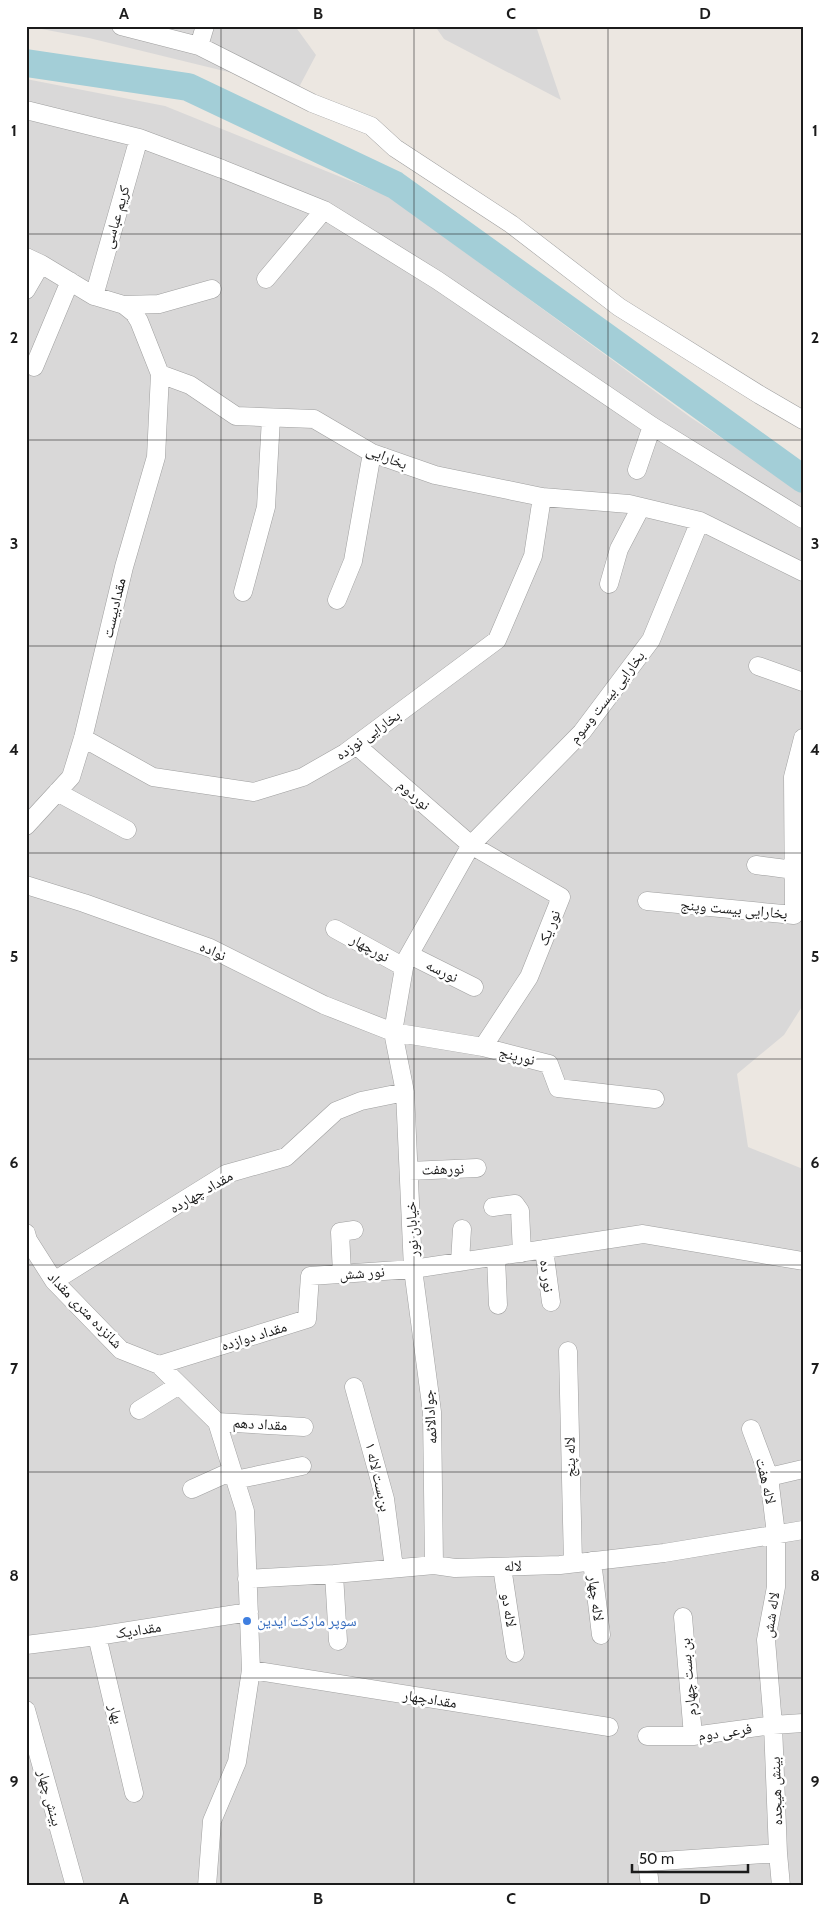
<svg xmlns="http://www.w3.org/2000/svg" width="829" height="1912" font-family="Cabin,'Noto Naskh Arabic',sans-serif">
<rect width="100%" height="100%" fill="#ece7e1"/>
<!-- residential -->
<path fill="#d9d8d8" d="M 26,26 L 295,26 L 316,55 L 298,89 L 89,38 Z
M 435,26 L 536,26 L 561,100 L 444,39 Z
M 26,79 L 165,106 L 388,196 L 690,417 L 803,492 L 803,1005 L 784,1035 L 737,1074 L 748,1147 L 803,1169 L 803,1886 L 26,1886 Z"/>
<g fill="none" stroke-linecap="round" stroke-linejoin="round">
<!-- river -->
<path stroke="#a3ced7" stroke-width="28" d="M 26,63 L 188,87 L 395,185 L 803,479"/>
<defs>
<path id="minor" d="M 121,26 L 199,46 L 312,103 L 371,126 L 395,148 L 511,224 L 619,307 L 760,395 L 803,420
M 199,46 L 205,26
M 26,110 L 139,138 L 222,169 L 324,210 L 437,280 L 652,426 L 803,519
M 26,257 L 41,264 L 94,296 L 124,305 L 134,313 L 139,321 L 160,374 L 190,385 L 236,416 L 314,419 L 372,453 L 435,475 L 542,497 L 629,504 L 700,521 L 803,572
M 266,279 L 324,210
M 26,290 L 41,264
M 94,296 L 139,138
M 124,305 L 159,304 L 212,289
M 34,367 L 70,281
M 637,470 L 652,426
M 700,521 L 651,640 L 582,732 L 471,845 L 405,962 L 393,1032 L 405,1092 L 413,1269 L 643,1234 L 803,1261
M 609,584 L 619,549 L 641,507
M 243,592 L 266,507 L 271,418
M 337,600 L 353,561 L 372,453
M 758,666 L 803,682
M 83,738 L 153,777 L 254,792 L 303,777 L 345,753 L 497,640 L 533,556 L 542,497
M 356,745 L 471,845 L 561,897 L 529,977 L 483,1047
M 57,792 L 127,830
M 26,826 L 71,777 L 83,738 L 124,567 L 156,457 L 160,374
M 756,865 L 794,870
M 26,885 L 84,903 L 210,948 L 324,1005 L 393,1032 L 483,1047 L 549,1064 L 558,1088 L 655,1099
M 647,901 L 794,915 L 793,777 L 803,738
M 335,929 L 404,967
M 410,955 L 474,987
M 409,1171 L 477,1168
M 493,1207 L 515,1204 L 520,1211 L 522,1253
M 26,1233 L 28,1240 L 54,1281 L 121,1350 L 159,1365 L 217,1422 L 245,1511 L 251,1670 L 237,1762 L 212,1821 L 207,1886
M 544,1249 L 551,1302
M 496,1257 L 498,1305
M 460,1262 L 462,1229
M 342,1274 L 340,1232 L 354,1230
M 54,1281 L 226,1174 L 286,1157 L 336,1111 L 361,1101 L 405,1092
M 568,1351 L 573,1563
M 159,1365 L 307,1319 L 310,1276 L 413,1269 L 432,1412 L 434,1565
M 354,1387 L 385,1499 L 394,1568
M 139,1410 L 179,1385
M 217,1422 L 304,1427
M 751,1429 L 769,1477 L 776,1534 L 776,1587 L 766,1640 L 773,1725 L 778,1853 L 781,1886
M 769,1477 L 803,1469
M 235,1480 L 302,1466
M 192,1489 L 232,1471
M 592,1561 L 601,1635
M 502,1567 L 515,1653
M 334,1574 L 338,1641
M 247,1579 L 334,1574 L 434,1565 L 455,1568 L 560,1565 L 664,1553 L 803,1530
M 683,1617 L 693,1736
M 97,1636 L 134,1793
M 26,1645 L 97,1636 L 249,1612
M 251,1670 L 609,1727
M 26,1710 L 75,1886
M 647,1736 L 693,1736 L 773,1725 L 803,1723
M 650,1886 L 647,1862 L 778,1853"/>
</defs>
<!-- minor casing -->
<use href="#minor" stroke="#9f9f9f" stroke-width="19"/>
<!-- minor -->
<use href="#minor" stroke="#fff" stroke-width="18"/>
</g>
<!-- grid -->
<path fill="none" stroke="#1b1b1b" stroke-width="1" stroke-opacity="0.55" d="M 221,26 L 221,1886M 414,26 L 414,1886M 608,26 L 608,1886M 26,234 L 803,234M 26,440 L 803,440M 26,646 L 803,646M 26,853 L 803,853M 26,1059 L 803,1059M 26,1265 L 803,1265M 26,1472 L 803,1472M 26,1678 L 803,1678"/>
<!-- markers -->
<circle fill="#3f7fe0" stroke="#fff" stroke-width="2" cx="247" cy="1621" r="5"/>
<g text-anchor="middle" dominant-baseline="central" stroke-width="5" stroke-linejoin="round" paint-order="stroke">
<!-- street labels -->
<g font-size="15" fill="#1b1b1b" stroke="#fff">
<text transform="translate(116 217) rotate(-74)">کریم عباسی</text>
<text transform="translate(387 457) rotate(22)">بخارایی</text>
<text transform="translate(114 608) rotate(-77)">مقدادبیست</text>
<text transform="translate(607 697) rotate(-52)">بخارایی بیست وسوم</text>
<text transform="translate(368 735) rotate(-35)">بخارایی نوزده</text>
<text transform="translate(414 795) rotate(41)">نوردوم</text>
<text transform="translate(734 909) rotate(5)">بخارایی بیست وپنج</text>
<text transform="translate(549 928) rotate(-68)">نور یک</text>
<text transform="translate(370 948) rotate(29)">نورچهار</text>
<text transform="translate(213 951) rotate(24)">نواده</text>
<text transform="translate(442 971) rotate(26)">نورسه</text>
<text transform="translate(517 1056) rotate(14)">نورپنج</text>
<text transform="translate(443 1169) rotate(-2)">نورهفت</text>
<text transform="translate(201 1192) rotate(-30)">مقداد چهارده</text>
<text transform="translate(412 1229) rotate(-93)">خیابان نور</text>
<text transform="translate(362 1273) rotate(-4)">نور شش</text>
<text transform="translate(547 1276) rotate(83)">نور ده</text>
<text transform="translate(85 1310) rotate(46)">شانزده متری مقداد</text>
<text transform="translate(254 1336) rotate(-17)">مقداد دوازده</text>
<text transform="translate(430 1417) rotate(-94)">جوادالائمه</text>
<text transform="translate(260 1424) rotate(3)">مقداد دهم</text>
<text transform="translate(570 1457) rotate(-91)">لاله پنج</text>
<text transform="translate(378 1477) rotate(77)">بن‌بست لاله ۱</text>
<text transform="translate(766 1481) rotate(77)">لاله هفت</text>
<text transform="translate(513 1566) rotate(-2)">لاله</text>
<text transform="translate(596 1598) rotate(83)">لاله چهار</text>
<text transform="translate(509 1610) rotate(81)">لاله دو</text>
<text transform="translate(771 1615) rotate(-81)">لاله شش</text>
<text transform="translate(138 1630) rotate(-9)">مقدادیک</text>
<text transform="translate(688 1677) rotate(-95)">بن بست چهارم</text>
<text transform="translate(430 1699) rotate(9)">مقدادچهار</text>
<text transform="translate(116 1714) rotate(76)">بهار</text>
<text transform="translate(725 1732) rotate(-8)">فرعی دوم</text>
<text transform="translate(776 1791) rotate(-92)">بینش هیجده</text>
<text transform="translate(50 1798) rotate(75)">بینش چهار</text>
</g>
<!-- shop labels -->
<g font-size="15" fill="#366cbe" stroke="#fff" text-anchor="start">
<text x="257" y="1621">سوپر مارکت ایدین</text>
</g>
</g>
<!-- border -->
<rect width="829" height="1912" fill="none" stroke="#ffffff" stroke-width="55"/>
<!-- scale -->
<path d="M632 1864v8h116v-8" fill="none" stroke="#1b1b1b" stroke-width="2.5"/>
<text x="639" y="1864" font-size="15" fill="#1b1b1b" stroke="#ffffff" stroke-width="4" paint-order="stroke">50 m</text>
<rect x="28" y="28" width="774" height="1856" fill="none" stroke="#1b1b1b" stroke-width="2"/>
<g font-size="16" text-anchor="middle" font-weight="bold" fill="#1b1b1b">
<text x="124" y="19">A</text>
<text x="318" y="19">B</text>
<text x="511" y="19">C</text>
<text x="705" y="19">D</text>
<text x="14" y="136">1</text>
<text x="815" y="136">1</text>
<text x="14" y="343">2</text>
<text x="815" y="343">2</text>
<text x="14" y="549">3</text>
<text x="815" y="549">3</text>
<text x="14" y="755">4</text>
<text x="815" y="755">4</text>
<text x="14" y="962">5</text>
<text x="815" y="962">5</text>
<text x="14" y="1168">6</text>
<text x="815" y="1168">6</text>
<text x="14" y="1374">7</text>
<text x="815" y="1374">7</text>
<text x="14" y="1581">8</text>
<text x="815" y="1581">8</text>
<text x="14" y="1787">9</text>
<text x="815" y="1787">9</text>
<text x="124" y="1904">A</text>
<text x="318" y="1904">B</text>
<text x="511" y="1904">C</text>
<text x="705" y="1904">D</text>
</g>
</svg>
